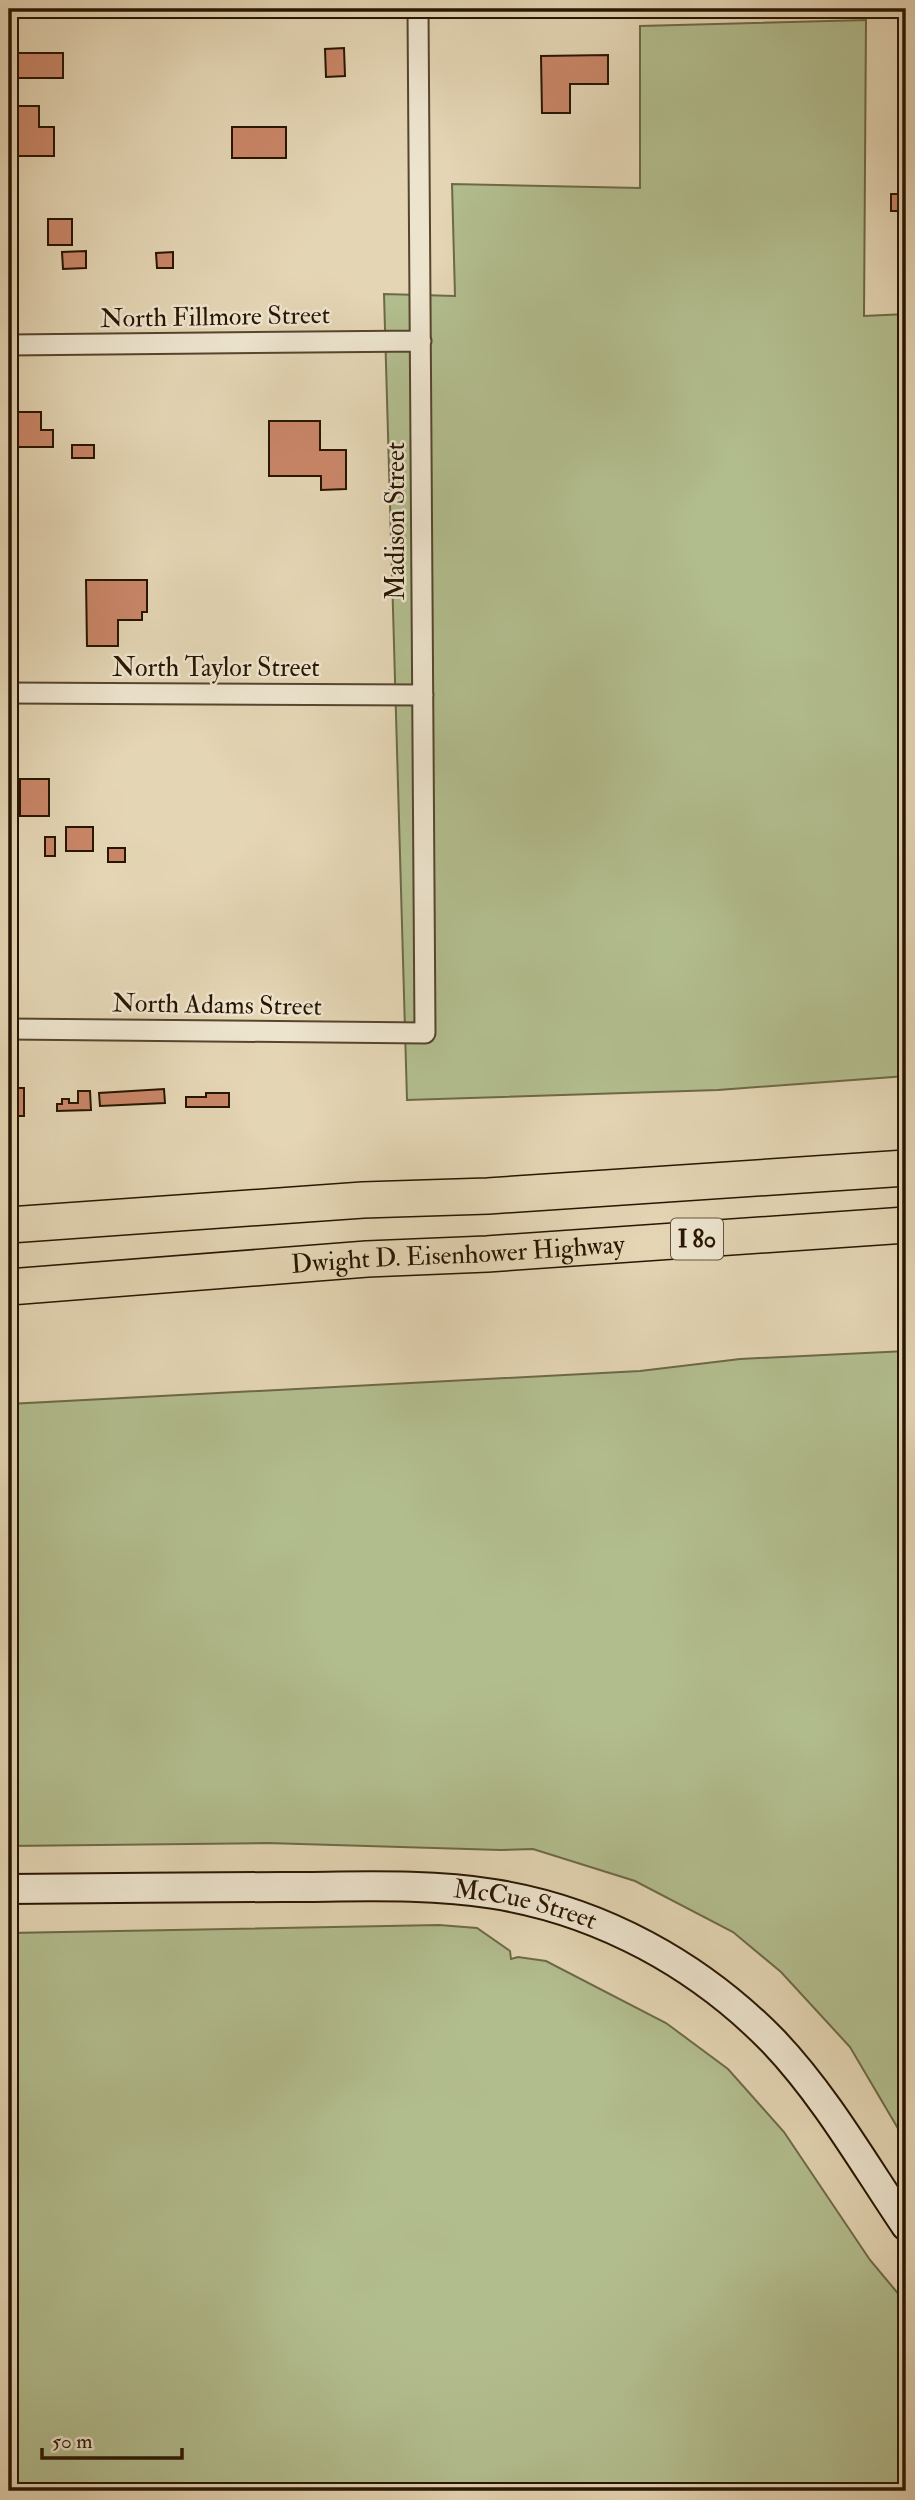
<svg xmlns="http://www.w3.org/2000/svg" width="915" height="2500" font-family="'IM FELL Double Pica',serif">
<rect width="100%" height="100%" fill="#e4d5b4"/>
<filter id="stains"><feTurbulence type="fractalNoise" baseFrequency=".00286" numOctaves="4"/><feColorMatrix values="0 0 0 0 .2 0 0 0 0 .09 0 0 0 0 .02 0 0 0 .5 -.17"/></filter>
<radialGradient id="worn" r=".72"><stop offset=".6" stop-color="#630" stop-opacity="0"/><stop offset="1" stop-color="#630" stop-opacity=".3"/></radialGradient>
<!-- green -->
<path fill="#b2bd8e" stroke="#6d6947" stroke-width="2" d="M 866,20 L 864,316 L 906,314 L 906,1076 L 718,1090 L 407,1100 L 384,294 L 455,296 L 452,184 L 640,188 L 640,26 Z
M 906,1351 L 906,2142 L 850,2047 L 781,1972 L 733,1932 L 635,1881 L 533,1849 L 501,1850 L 267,1843 L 9,1846 L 9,1404 L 640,1371 L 740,1359 Z
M 439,1925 L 477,1928 L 510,1951 L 511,1959 L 518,1957 L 546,1961 L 666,2023 L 728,2069 L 784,2132 L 870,2260 L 906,2303 L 906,2491 L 9,2491 L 9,1933 Z"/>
<!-- building -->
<path fill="#c98668" stroke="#281500" stroke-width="2" d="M 344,48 L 345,76 L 326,77 L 325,49 Z
M 9,53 L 63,53 L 63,78 L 9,78 Z
M 608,55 L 608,84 L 570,84 L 570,113 L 542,113 L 541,56 Z
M 17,106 L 39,106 L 39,127 L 54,127 L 54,156 L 17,156 Z
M 232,127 L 286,127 L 286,158 L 232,158 Z
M 891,194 L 906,194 L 906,211 L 891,211 Z
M 48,219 L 72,219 L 72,245 L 48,245 Z
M 86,251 L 86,268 L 63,269 L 62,252 Z
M 173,252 L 173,268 L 157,268 L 156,253 Z
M 18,412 L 41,412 L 41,430 L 53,430 L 53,447 L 18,447 Z
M 269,421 L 320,421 L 320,450 L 346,450 L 346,489 L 321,490 L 321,476 L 269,476 Z
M 72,445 L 94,445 L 94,458 L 72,458 Z
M 86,580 L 147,580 L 147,612 L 142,612 L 142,620 L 118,620 L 118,646 L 87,646 Z
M 20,779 L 49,779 L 49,816 L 20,816 Z
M 66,827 L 93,827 L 93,851 L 66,851 Z
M 45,837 L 55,837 L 55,856 L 45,856 Z
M 108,848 L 125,848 L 125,862 L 108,862 Z
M 9,1088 L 24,1088 L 24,1116 L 9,1116 Z
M 164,1089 L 165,1103 L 100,1106 L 99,1093 Z
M 78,1091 L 90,1091 L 91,1110 L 57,1111 L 57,1104 L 62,1104 L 62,1099 L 69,1099 L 69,1103 L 78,1103 Z
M 206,1093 L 229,1093 L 229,1107 L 186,1107 L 186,1097 L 206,1097 Z"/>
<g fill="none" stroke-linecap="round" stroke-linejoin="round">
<defs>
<path id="street" d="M 9,345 L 421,341
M 9,693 L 423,695
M 9,1029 L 425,1033 L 418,9"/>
<g id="secondary">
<path id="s1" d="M 9,1889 C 100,1888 192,1887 283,1887 C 353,1887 425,1883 494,1894 C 601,1911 699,1965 774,2042 C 826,2097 864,2164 906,2226"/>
</g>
<g id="highway">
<path d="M 9,1225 L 363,1200 L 488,1196 L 906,1168"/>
<path id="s2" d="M 9,1287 L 367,1259 L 487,1254 L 906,1225"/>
</g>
</defs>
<!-- street casing -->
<use href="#street" stroke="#57452d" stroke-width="23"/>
<!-- secondary casing -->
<use href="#secondary" stroke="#281500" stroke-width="32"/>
<!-- highway casing -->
<use href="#highway" stroke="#281500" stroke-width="38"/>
<!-- street -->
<use href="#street" stroke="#ede4ce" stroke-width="19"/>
<!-- secondary -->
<use href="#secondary" stroke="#ede4ce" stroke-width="28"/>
<!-- highway -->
<use href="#highway" stroke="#e4d5b4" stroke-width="35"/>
</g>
<g text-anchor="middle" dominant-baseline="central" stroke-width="5" stroke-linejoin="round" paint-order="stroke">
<!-- shield labels -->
<rect fill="#ede4ce" stroke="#63533e" stroke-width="2" x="671" y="1218.5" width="52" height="41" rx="5"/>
<g font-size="24" font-weight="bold" fill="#281500">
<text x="697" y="1239">I 80</text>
</g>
<!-- street labels -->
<g font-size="26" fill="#281500" stroke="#ede4ce">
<text transform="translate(215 317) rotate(-1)">North Fillmore Street</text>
<text transform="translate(396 521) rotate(-90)">Madison Street</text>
<text x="216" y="668">North Taylor Street</text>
<text transform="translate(217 1005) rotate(1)">North Adams Street</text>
<text stroke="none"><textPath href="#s2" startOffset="450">Dwight D. Eisenhower Highway</textPath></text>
<text stroke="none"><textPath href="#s1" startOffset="518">McCue Street</textPath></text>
</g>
</g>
<!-- margin -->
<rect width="915" height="2500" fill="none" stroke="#e4d5b4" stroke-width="35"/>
<rect x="10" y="10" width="894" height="2479" fill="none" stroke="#281500" stroke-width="3.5"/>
<rect x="18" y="18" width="880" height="2465" fill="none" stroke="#281500" stroke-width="2"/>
<!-- scale -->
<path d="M42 2448v10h140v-10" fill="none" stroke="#281500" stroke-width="3.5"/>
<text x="52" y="2448" font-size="21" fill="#281500" stroke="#ede4ce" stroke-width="5" paint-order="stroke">50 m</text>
<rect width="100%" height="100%" filter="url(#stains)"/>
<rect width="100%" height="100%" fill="url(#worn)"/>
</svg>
